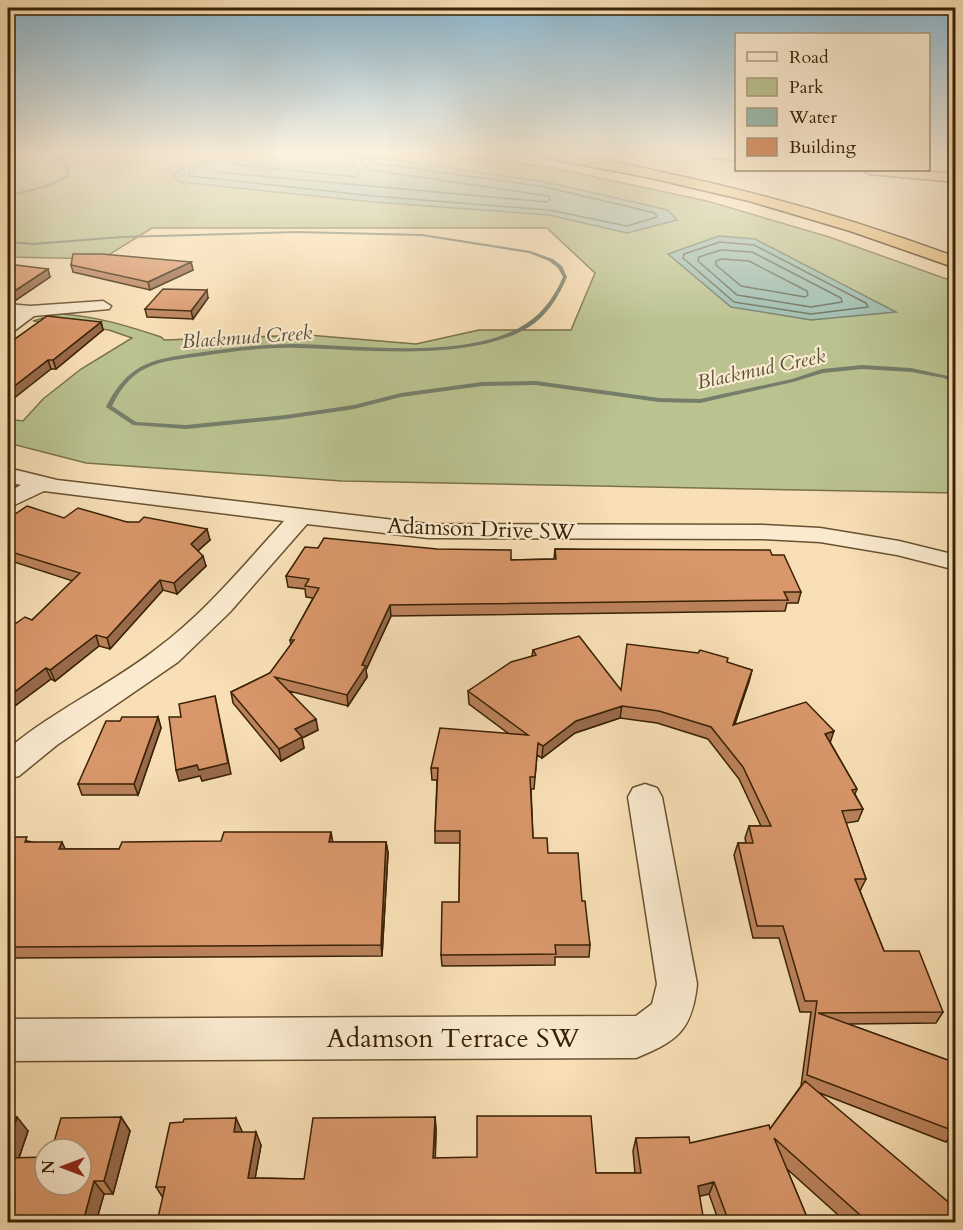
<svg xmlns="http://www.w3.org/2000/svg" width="963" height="1230" font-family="Cardo,serif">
<rect width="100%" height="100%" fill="#f8dfb5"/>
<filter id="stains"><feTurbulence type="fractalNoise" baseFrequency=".00333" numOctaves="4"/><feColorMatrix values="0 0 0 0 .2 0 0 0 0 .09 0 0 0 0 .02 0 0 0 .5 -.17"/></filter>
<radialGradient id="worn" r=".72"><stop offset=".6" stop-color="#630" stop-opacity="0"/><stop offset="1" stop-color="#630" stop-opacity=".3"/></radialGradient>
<!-- green -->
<path fill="#bac290" stroke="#7a724a" stroke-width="1.5" d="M 8,154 L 446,154 L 548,167 L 707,201 L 829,237 L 955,282 L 955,493 L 342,481 L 86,463 L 8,443 L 8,419 L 23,421 L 43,399 L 81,369 L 132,338 L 109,330 L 33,321 C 41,319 52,314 60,314 C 96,316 128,326 161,337 L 164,340 L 308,335 L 416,344 L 479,330 L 571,330 L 595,273 L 547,228 L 152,228 L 102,259 L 8,257 Z"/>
<!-- water -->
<path fill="#9dbcaf" stroke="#757e6b" stroke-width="1.5" d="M 210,154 L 353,154 L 546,182 L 668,210 L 677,220 L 627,233 L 549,215 L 373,202 L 180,182 L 173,177 L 177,171 Z
M 719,236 L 755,239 L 896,312 L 811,320 L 731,307 L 668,254 Z"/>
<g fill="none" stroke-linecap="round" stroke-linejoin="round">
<!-- shore -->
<path stroke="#6b6f5a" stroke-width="1.5" d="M 211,154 L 209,160 L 189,171 L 189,176 L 373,196 L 549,210 L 627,226 L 657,217 L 655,213 L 545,187 L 374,163 L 369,160 L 368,154
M 219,154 L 213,168 L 215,172 L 547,202 L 550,200 L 549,196 L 371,170 L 363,164 L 360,154
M 228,154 L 227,162 L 230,164 L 356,177 L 359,173 L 353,165 L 351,154
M 720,242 L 754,245 L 866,303 L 868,307 L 811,314 L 734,302 L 683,258 L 684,254 Z
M 721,250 L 752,252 L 841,298 L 842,302 L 811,307 L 737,295 L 698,261 L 699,257 Z
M 722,259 L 749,261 L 807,291 L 808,295 L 805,297 L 741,286 L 716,265 L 716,261 Z"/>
<!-- stream -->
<path fill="#757e6b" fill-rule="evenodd" d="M 51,154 L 55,154 L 61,158 L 80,154 L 85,154 L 62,160 L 70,169 L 69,177 L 48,187 L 8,197 L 8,195 L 46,185 L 66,175 C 66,165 59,160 51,154 Z
M 297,231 L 422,234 L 530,251 L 553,259 L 562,266 L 567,277 C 559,296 547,316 529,327 C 470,363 364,349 297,348 C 265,347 233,351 202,356 C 158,362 133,363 112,406 L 136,422 L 186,425 L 286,415 L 354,405 L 401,393 L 482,382 L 536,381 L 659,398 L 700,399 L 792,379 L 822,369 L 862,365 L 911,368 L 948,376 L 956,380 L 956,384 L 944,378 L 911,372 L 862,369 L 823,373 L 793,382 L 700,403 L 659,402 L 536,385 L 482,386 L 401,397 L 354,409 L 286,419 L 186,429 L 133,425 L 106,407 C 130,360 156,359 203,352 C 233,348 263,344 294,344 C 360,345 471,361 527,323 C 544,312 555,295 563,277 L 558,268 L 549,261 L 529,253 L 422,236 L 297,233 L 122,238 L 33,245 L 8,243 L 8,241 L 33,243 L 122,236 Z"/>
<defs>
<path id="minor" d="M 103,301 L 111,306 L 109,309 L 34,316 L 14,331 L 8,332 L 8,319 L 14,314 L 8,314 L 8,304 L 30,306 Z
M 8,468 L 57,480 L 428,524 L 763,525 L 820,528 L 899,541 L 956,555 L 956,570 L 897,555 L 820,542 L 763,539 L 428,538 L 307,524 L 230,612 L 178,662 L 57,745 L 19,776 L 8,779 L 8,749 C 53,711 108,686 155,650 C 204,614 243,566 284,521 L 44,491 L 8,508 L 8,492 L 21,485 L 8,482 Z
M 645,784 L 657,788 L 662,797 L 697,984 C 692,1031 677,1041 636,1058 L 8,1061 L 8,1019 L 636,1016 L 652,1004 L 657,984 L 628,797 L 633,788 Z"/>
<path id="motorway" d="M 540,154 C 582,152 625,164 666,173 C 765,194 861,222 956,257 L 956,268 L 850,231 L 749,201 L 651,178 L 547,158 Z
M 703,154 L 736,154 L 736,160 L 710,158 Z
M 862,170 L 910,170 L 956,174 L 956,182 L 869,174 Z"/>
</defs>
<!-- minor casing -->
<use href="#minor" stroke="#695131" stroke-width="3"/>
<!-- motorway casing -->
<use href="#motorway" stroke="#392205" stroke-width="3"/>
<!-- minor -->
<use href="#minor" fill="#faeacf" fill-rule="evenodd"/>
<!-- motorway -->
<use href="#motorway" fill="#ecc07a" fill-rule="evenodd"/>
</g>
<!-- wall -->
<path fill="#bb825c" stroke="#392205" stroke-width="1.5" d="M 191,262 L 193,270 L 150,290 L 73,272 L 71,265 Z
M 8,264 L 50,277 L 13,302 L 8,302 Z
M 208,298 L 193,319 L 147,317 L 145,309 Z
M 101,322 L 103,330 L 56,369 L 51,369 L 8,344 Z
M 64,518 L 127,522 L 210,540 L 198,551 L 206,566 L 177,594 L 163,590 L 110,649 L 99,646 L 55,681 L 51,679 L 8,711 L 8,629 L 32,620 L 73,581 L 8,560 L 8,519 Z
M 318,548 L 511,560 L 554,559 L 555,549 L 772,555 L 801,592 L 798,603 L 787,603 L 785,611 L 391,616 L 366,670 L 367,677 L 348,706 L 289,691 L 318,730 L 302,738 L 304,748 L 281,761 L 233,703 L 231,692 L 270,673 L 291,645 L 290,640 L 313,598 L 306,597 L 305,589 L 288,587 L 286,576 Z
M 533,650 L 621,690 L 727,663 L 752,670 L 735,724 L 830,742 L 857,789 L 855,794 L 863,809 L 858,821 L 846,823 L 866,879 L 860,891 L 884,951 L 943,1012 L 936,1023 L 848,1024 L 956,1063 L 956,1116 L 955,1116 L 954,1131 L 946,1142 L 817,1092 L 944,1222 L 846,1222 L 787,1169 L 809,1222 L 719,1222 L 709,1194 L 163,1198 L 156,1187 L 236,1118 L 241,1132 L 261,1145 L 255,1178 L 304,1179 L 435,1117 L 436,1130 L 435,1158 L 596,1173 L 635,1173 L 633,1151 L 636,1138 L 690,1143 L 770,1129 L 801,1086 L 811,1012 L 800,1012 L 779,938 L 753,938 L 734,855 L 738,843 L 746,843 L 745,838 L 749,826 L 761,826 L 739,779 L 708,739 L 657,723 L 620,718 L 575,733 L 542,758 L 537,755 L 534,789 L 531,789 L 533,838 L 548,853 L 582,901 L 590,945 L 589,957 L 555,957 L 555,965 L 442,966 L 441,955 L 459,902 L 460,843 L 435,843 L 435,831 L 437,780 L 432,780 L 431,768 L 509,734 L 469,704 L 468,691 L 532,656 Z
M 158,717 L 161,728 L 138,795 L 82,795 L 78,784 L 120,721 Z
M 8,837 L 66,849 L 119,849 L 333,842 L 386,842 L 388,853 L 382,956 L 8,958 Z
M 121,1117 L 130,1131 L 113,1194 L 104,1194 L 96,1222 L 8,1222 L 8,1118 L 28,1131 L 19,1158 L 45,1185 Z"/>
<!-- shaded-wall -->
<path fill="#986a4b" stroke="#392205" stroke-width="1.5" d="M 191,262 L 193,270 L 150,290 L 148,282 Z
M 48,269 L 50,277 L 13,302 L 10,294 Z
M 207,290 L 208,298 L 193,319 L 191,311 Z
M 101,322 L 103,330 L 56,369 L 53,360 Z
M 48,360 L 51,369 L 8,403 L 8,391 Z
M 207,529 L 210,540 L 194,554 L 191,544 Z
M 203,556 L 206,566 L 177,594 L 174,583 Z
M 160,580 L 163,590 L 110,649 L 107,638 Z
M 390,605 L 391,616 L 366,670 L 367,677 L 348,706 L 347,695 L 362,665 Z
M 96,635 L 99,646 L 55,681 L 50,670 Z
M 46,668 L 51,679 L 8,711 L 8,697 Z
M 752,670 L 749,682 L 730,737 L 733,725 Z
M 215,696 L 231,774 L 202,781 L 200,776 L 179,781 L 176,770 L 197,765 Z
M 622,706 L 620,718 L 575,733 L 542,758 L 543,746 L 576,721 Z
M 158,717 L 161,728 L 138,795 L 134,784 Z
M 316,719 L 318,730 L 302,738 L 304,748 L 281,761 L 279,749 L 295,729 Z
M 834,731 L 830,743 L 825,734 Z
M 331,832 L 333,843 L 329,842 Z
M 62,842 L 67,853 L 59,849 Z
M 386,842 L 388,853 L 382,956 L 381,945 Z
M 17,1117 L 28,1131 L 14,1172 L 8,1164 L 8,1145 Z
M 121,1117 L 130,1131 L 113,1194 L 104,1181 Z
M 435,1117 L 436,1130 L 435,1171 L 433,1158 Z
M 236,1118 L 242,1131 L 239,1145 L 234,1132 Z
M 256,1132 L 261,1145 L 253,1190 L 248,1178 Z
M 94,1181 L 104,1194 L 96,1222 L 83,1222 Z
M 714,1182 L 709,1194 L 693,1198 L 698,1186 Z"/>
<!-- building -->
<path fill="#d9976b" stroke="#392205" stroke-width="1.5" d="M 73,254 L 102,254 L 191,262 L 148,282 L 71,265 Z
M 8,264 L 48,269 L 10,294 L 8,294 Z
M 163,289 L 207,290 L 191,311 L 145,309 Z
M 47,316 L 101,322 L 53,360 L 48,360 L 8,391 L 8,344 Z
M 27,506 L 64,518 L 78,508 L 127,522 L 139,522 L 144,517 L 207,529 L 191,544 L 203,556 L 174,583 L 160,580 L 107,638 L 96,635 L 50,670 L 46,668 L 8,697 L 8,629 L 25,617 L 32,620 L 80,573 L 8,551 L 8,519 Z
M 324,538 L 437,549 L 511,550 L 511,560 L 556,559 L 555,549 L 770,550 L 772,555 L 784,555 L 801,592 L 784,592 L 788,600 L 390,605 L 362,665 L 366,666 L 347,695 L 275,677 L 316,719 L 295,729 L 302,737 L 279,749 L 231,692 L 270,673 L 294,640 L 290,640 L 319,588 L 305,586 L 309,579 L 286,576 L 305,547 L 318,548 Z
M 579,636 L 621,690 L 627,644 L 698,653 L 700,650 L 728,658 L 727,662 L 752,670 L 733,725 L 806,702 L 834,731 L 825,734 L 857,789 L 852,790 L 863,809 L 842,811 L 866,879 L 855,879 L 884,951 L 919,951 L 943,1012 L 818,1013 L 956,1063 L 956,1103 L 954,1131 L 807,1075 L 817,1001 L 805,1001 L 783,926 L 757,926 L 738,843 L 753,843 L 749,826 L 771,826 L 743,767 L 711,727 L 659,711 L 622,706 L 576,721 L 543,746 L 538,743 L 535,777 L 530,777 L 533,838 L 547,838 L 548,853 L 578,853 L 582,901 L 585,901 L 590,945 L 555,945 L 556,954 L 441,955 L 442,902 L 459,902 L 460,831 L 435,831 L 438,768 L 431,768 L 440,728 L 528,735 L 468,691 L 511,662 L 536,655 L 533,650 Z
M 215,696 L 228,763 L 199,770 L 197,765 L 176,770 L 169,717 L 181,717 L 179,704 Z
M 122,717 L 158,717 L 134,784 L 78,784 L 106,721 L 120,721 Z
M 224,832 L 331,832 L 329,842 L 386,842 L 381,945 L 8,947 L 8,837 L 27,837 L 25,842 L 62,842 L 59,849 L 119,849 L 122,842 L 221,841 Z
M 805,1081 L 953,1206 L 944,1222 L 868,1222 L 774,1138 L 809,1222 L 729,1222 L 714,1182 L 698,1186 L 704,1222 L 157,1222 L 165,1187 L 156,1187 L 170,1123 L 183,1122 L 184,1119 L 236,1118 L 234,1132 L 256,1132 L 248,1178 L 304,1179 L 313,1118 L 435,1117 L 433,1158 L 477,1157 L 477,1116 L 591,1116 L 596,1173 L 641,1173 L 636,1138 L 689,1137 L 690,1143 L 769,1125 L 770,1129 Z
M 17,1117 L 8,1145 L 8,1118 Z
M 121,1117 L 104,1181 L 94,1181 L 83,1222 L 8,1222 L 8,1158 L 45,1157 L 45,1185 L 81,1185 L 81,1149 L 52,1149 L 61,1118 Z"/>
<!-- sky -->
<linearGradient id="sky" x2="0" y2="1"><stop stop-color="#8ab7d1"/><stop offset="0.47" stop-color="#fcf1de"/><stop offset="1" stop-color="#fcf1de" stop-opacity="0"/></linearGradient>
<rect width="963" height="326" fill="url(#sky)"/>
<g text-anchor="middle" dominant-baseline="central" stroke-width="4.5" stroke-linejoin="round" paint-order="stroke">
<!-- far-water labels -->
<g font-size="20" font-style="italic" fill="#575038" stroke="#faeacf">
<text transform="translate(247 337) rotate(-4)">Blackmud Creek</text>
<text transform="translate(761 369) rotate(-12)">Blackmud Creek</text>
</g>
<!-- street labels -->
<g font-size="22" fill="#392205" stroke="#faeacf">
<text transform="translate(481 529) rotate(2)">Adamson Drive SW</text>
</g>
<!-- near-street labels -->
<g font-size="27" fill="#392205" stroke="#faeacf">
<text x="453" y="1038">Adamson Terrace SW</text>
</g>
</g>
<!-- margin -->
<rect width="963" height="1230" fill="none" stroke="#f8dfb5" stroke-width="30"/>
<rect x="9" y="9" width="945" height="1212" fill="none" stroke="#392205" stroke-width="3"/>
<rect x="15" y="15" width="933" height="1200" fill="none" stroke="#392205" stroke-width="1.5"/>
<!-- legend -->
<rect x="735" y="33" width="195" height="138" fill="#faeacf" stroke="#ad9a7e" stroke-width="1.5"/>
<rect x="747" y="52" width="30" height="9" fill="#faeacf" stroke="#ad9a7e" stroke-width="1.5"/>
<text x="789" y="63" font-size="18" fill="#392205">Road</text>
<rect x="747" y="78" width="30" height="18" fill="#bac290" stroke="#ad9a7e" stroke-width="1.5"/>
<text x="789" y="93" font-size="18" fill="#392205">Park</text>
<rect x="747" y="108" width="30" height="18" fill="#9dbcaf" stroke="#ad9a7e" stroke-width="1.5"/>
<text x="789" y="123" font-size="18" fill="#392205">Water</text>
<rect x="747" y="138" width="30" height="18" fill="#d9976b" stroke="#ad9a7e" stroke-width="1.5"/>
<text x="789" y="153" font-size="18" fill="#392205">Building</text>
<!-- north arrow -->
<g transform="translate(63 1167) rotate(270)"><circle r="28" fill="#faeacf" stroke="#ad9a7e" stroke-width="1.5"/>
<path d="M0-4.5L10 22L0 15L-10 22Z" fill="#8f2418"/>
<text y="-9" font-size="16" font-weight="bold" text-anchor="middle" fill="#392205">N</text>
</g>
<rect width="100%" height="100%" filter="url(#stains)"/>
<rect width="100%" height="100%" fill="url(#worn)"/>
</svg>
